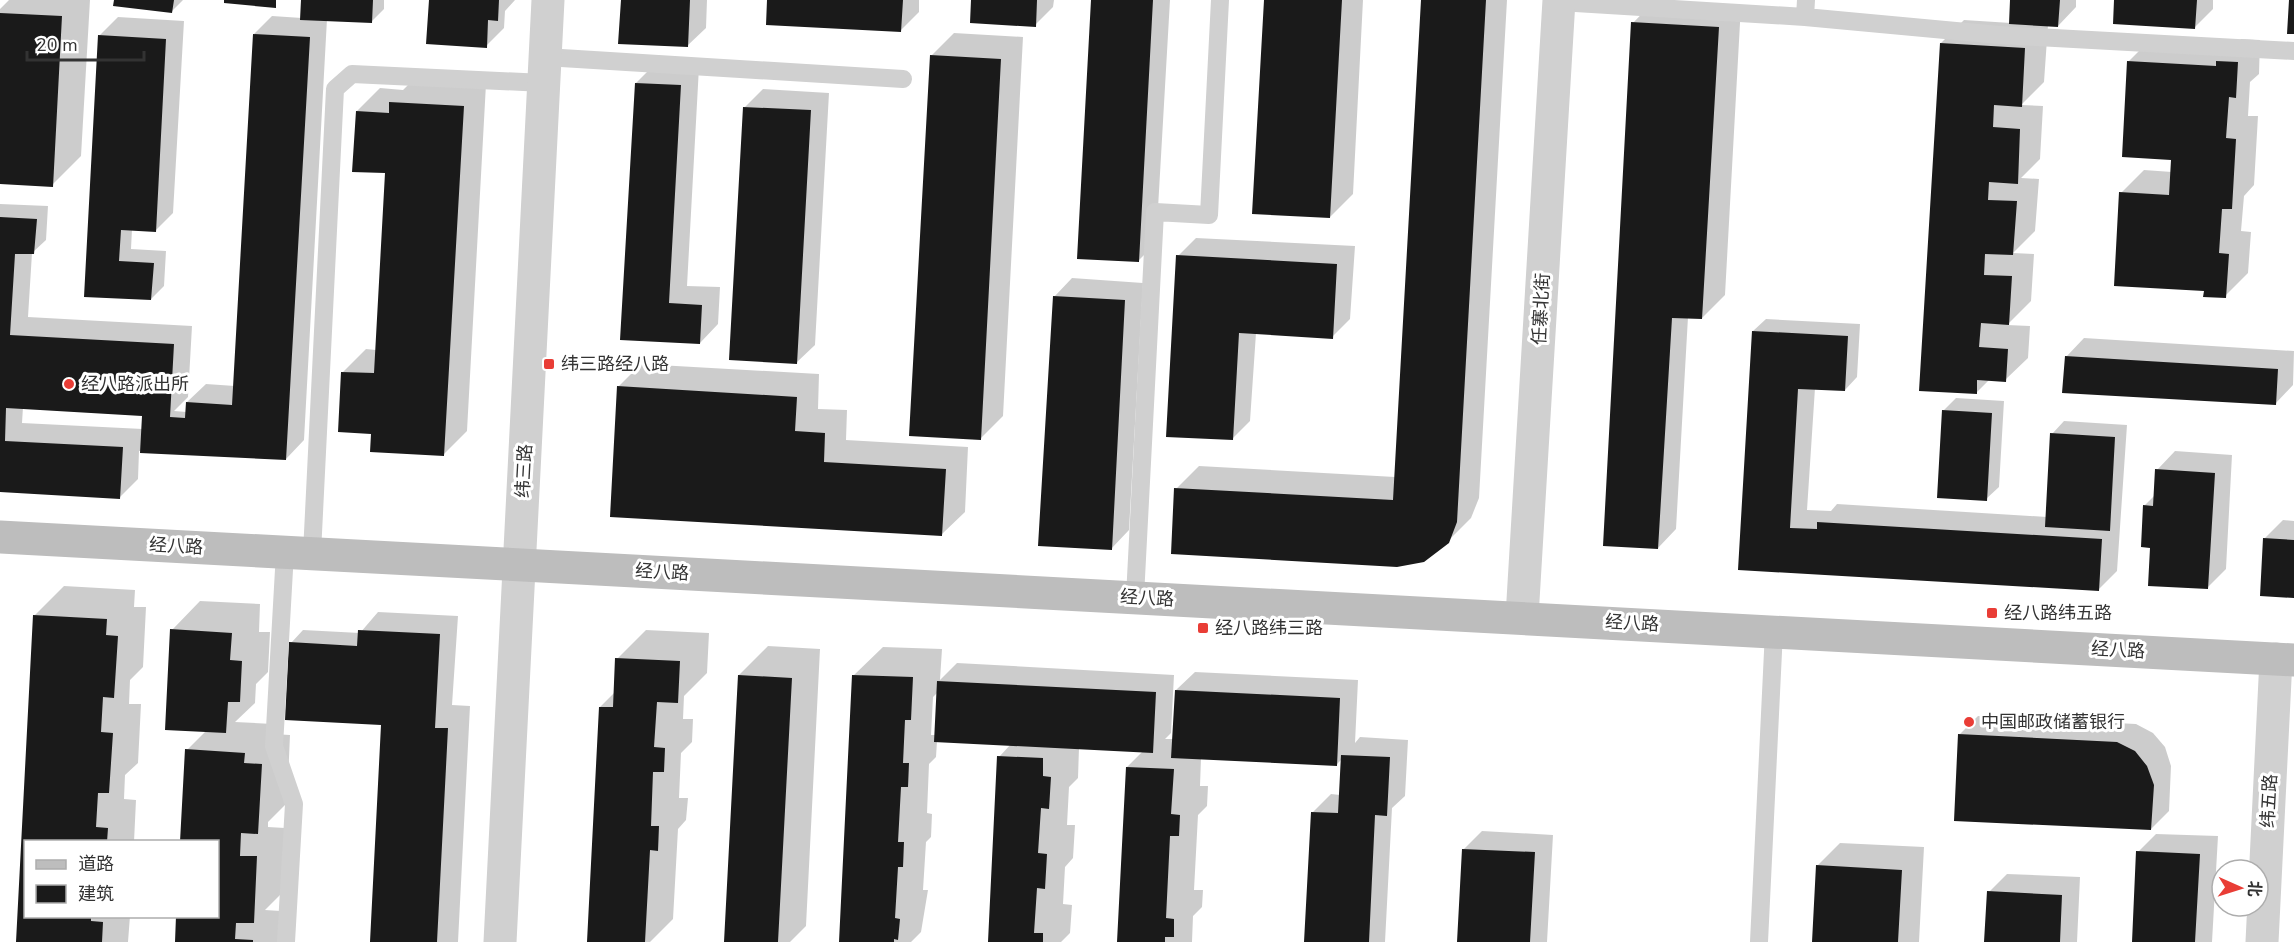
<svg xmlns="http://www.w3.org/2000/svg" width="2294" height="942" font-family="'Nunito Sans','Noto Sans SC',sans-serif">
<rect width="100%" height="100%" fill="#fff"/>
<!-- shadow -->
<path fill="#0003" fill-rule="evenodd" d="M 9,0 L 90,0 L 81,156 L 52,185 L 0,182 L 0,9 Z
M 115,0 L 183,0 L 172,11 Z
M 303,0 L 384,0 L 384,9 L 371,22 L 327,19 L 304,440 L 286,459 L 139,451 L 138,479 L 120,497 L 0,491 L 0,204 L 48,206 L 46,240 L 32,253 L 28,317 L 192,326 L 188,397 L 174,411 L 187,412 L 187,402 L 206,384 L 235,386 L 254,34 L 272,16 L 302,18 ZM 23,407 L 146,414 L 143,429 L 22,423 Z
M 430,0 L 515,0 L 505,11 L 504,28 L 486,46 Z
M 622,0 L 707,0 L 706,28 L 687,46 Z
M 769,0 L 919,0 L 919,12 L 900,31 Z
M 973,0 L 1054,0 L 1053,7 L 1035,25 Z
M 1092,0 L 1170,0 L 1156,243 L 1138,261 Z
M 1266,0 L 1363,0 L 1353,194 L 1330,217 Z
M 1422,0 L 1507,0 L 1479,498 L 1471,518 L 1448,541 L 1176,489 L 1199,466 L 1395,477 Z
M 1655,0 L 1741,5 L 1725,295 L 1702,318 L 1688,317 L 1676,529 L 1658,548 L 1633,23 Z
M 2012,0 L 2076,0 L 2076,7 L 2058,26 L 2048,25 L 2044,82 L 2021,105 L 2043,106 L 2040,159 L 2021,178 L 2039,179 L 2035,231 L 2013,253 L 2034,254 L 2031,301 L 2007,325 L 2030,326 L 2028,358 L 2005,380 L 1990,379 L 1976,393 L 1941,43 L 1964,20 L 2011,23 Z
M 2116,0 L 2213,0 L 2213,9 L 2195,27 Z
M 118,17 L 184,21 L 173,213 L 155,231 L 132,229 L 131,249 L 166,251 L 164,286 L 151,299 L 85,295 L 100,35 Z
M 954,33 L 1023,37 L 1003,416 L 980,439 L 931,56 Z
M 2151,39 L 2235,44 L 2241,39 L 2260,40 L 2259,74 L 2250,82 L 2248,116 L 2258,116 L 2254,185 L 2244,196 L 2241,231 L 2251,232 L 2248,273 L 2225,296 L 2205,290 L 2121,193 L 2144,170 L 2172,172 L 2173,159 L 2128,62 Z
M 654,65 L 699,67 L 687,286 L 720,287 L 718,324 L 700,343 L 622,338 L 636,83 Z
M 414,79 L 486,84 L 467,431 L 444,454 L 372,433 L 343,372 L 366,349 L 376,350 L 386,172 L 357,111 L 380,88 L 403,90 Z
M 763,89 L 829,93 L 815,345 L 796,363 L 745,107 Z
M 1196,238 L 1355,246 L 1350,319 L 1332,337 L 1256,333 L 1250,421 L 1232,439 L 1178,256 Z
M 1072,278 L 1143,283 L 1129,530 L 1111,549 L 1054,297 Z
M 1766,319 L 1860,324 L 1857,377 L 1845,390 L 1815,388 L 1807,510 L 1831,511 L 1837,504 L 2047,517 L 2052,434 L 2064,421 L 2127,425 L 2117,571 L 2099,589 L 1740,569 L 1753,331 Z
M 2084,338 L 2294,351 L 2293,385 L 2275,404 L 2066,357 Z
M 641,364 L 819,374 L 818,409 L 847,410 L 846,440 L 968,447 L 965,512 L 942,534 L 618,387 Z
M 1956,398 L 2004,401 L 1999,487 L 1986,499 L 1943,411 Z
M 2175,451 L 2232,455 L 2226,569 L 2208,587 L 2152,546 L 2144,506 L 2155,495 L 2157,470 Z
M 2283,520 L 2294,521 L 2294,596 L 2264,539 Z
M 64,586 L 135,590 L 134,607 L 146,607 L 143,667 L 130,680 L 129,704 L 141,704 L 138,763 L 125,775 L 124,799 L 136,800 L 134,842 L 26,842 L 26,916 L 130,916 L 128,942 L 17,942 L 35,615 Z
M 200,601 L 260,604 L 259,632 L 270,632 L 268,672 L 256,684 L 255,703 L 235,722 L 273,724 L 273,734 L 290,735 L 287,803 L 268,822 L 268,827 L 285,828 L 282,893 L 265,910 L 281,911 L 279,942 L 176,942 L 218,916 L 218,842 L 187,750 L 206,731 L 172,630 Z
M 378,612 L 458,616 L 452,705 L 470,706 L 458,942 L 371,942 L 383,723 L 291,643 L 303,630 L 360,633 Z
M 646,630 L 709,633 L 707,673 L 684,696 L 683,719 L 693,719 L 692,742 L 681,753 L 679,798 L 688,798 L 686,820 L 678,829 L 673,919 L 650,942 L 588,942 L 600,707 L 615,692 L 617,659 Z
M 768,646 L 820,649 L 806,926 L 790,942 L 725,942 L 739,675 Z
M 883,647 L 942,649 L 940,680 L 957,663 L 1174,675 L 1171,733 L 1165,739 L 1174,739 L 1176,690 L 1195,672 L 1358,680 L 1355,743 L 1360,737 L 1408,740 L 1405,796 L 1392,808 L 1385,942 L 1306,942 L 1313,812 L 1331,794 L 1340,795 L 1342,759 L 1336,765 L 1201,758 L 1200,786 L 1208,786 L 1207,806 L 1198,815 L 1194,890 L 1203,890 L 1202,907 L 1193,916 L 1192,942 L 1119,942 L 1127,767 L 1143,751 L 1079,748 L 1078,778 L 1069,787 L 1067,825 L 1075,825 L 1073,858 L 1065,867 L 1063,904 L 1072,905 L 1070,933 L 1061,942 L 989,942 L 999,757 L 1011,744 L 937,741 L 936,757 L 929,764 L 927,813 L 932,814 L 931,837 L 926,842 L 923,890 L 928,890 L 921,932 L 911,942 L 841,942 L 854,675 ZM 938,692 L 935,735 L 931,735 L 933,697 Z
M 1978,716 L 2136,724 L 2153,733 L 2165,747 L 2171,766 L 2169,811 L 2151,829 L 1960,734 Z
M 1482,831 L 1553,835 L 1547,942 L 1459,942 L 1464,849 Z
M 2156,834 L 2218,836 L 2212,942 L 2133,942 L 2138,852 Z
M 1840,843 L 1924,847 L 1919,942 L 1813,942 L 1817,866 Z
M 2007,874 L 2080,877 L 2077,942 L 1986,942 L 1989,892 Z"/>
<!-- building -->
<path fill="#1a1a1a" d="M 114,0 L 174,0 L 172,13 L 113,6 Z
M 224,0 L 276,0 L 276,8 L 224,3 Z
M 301,0 L 373,0 L 372,23 L 300,20 Z
M 429,0 L 499,0 L 498,21 L 488,20 L 487,48 L 426,44 Z
M 621,0 L 690,0 L 688,47 L 618,44 Z
M 767,0 L 903,0 L 901,32 L 766,25 Z
M 971,0 L 1037,0 L 1036,27 L 970,23 Z
M 1091,0 L 1153,0 L 1139,262 L 1077,259 Z
M 1264,0 L 1342,0 L 1330,218 L 1252,214 Z
M 1421,0 L 1486,0 L 1457,522 L 1449,543 L 1424,562 L 1397,567 L 1171,554 L 1174,488 L 1393,500 Z
M 2010,0 L 2060,0 L 2058,27 L 2009,24 Z
M 2114,0 L 2197,0 L 2195,29 L 2113,24 Z
M 2289,0 L 2294,0 L 2294,34 L 2287,34 Z
M 0,13 L 62,16 L 53,187 L 0,184 Z
M 1631,22 L 1719,27 L 1702,319 L 1672,318 L 1658,549 L 1603,546 Z
M 253,34 L 310,37 L 286,460 L 140,453 L 142,416 L 6,408 L 5,441 L 123,447 L 120,499 L 0,492 L 0,217 L 37,219 L 34,254 L 15,254 L 10,335 L 174,344 L 170,417 L 185,418 L 186,402 L 232,405 Z
M 98,35 L 166,39 L 156,232 L 121,230 L 119,261 L 154,263 L 151,300 L 84,297 Z
M 1940,43 L 2025,48 L 2022,107 L 1994,105 L 1993,127 L 2020,129 L 2018,184 L 1989,182 L 1988,200 L 2017,201 L 2013,255 L 1985,254 L 1984,275 L 2012,276 L 2009,325 L 1981,323 L 1979,347 L 2008,349 L 2006,382 L 1977,380 L 1977,394 L 1919,391 Z
M 930,55 L 1001,59 L 981,440 L 909,436 Z
M 2127,61 L 2216,66 L 2216,61 L 2238,62 L 2236,98 L 2229,97 L 2226,138 L 2236,139 L 2232,209 L 2222,209 L 2219,253 L 2229,254 L 2226,298 L 2203,297 L 2204,291 L 2114,286 L 2119,192 L 2169,195 L 2171,160 L 2122,157 Z
M 635,83 L 681,85 L 669,303 L 702,305 L 700,344 L 620,340 Z
M 389,102 L 464,106 L 444,456 L 370,452 L 371,434 L 338,432 L 341,372 L 374,373 L 385,173 L 352,172 L 356,111 L 389,113 Z
M 743,107 L 811,110 L 797,364 L 729,360 Z
M 1176,255 L 1337,264 L 1333,339 L 1239,333 L 1233,440 L 1166,437 Z
M 1053,296 L 1125,300 L 1112,550 L 1038,546 Z
M 1752,331 L 1848,336 L 1845,391 L 1798,389 L 1790,528 L 1817,529 L 1817,522 L 2102,539 L 2099,591 L 1738,570 Z
M 2065,356 L 2278,369 L 2276,405 L 2062,393 Z
M 617,386 L 797,397 L 795,431 L 825,433 L 824,462 L 946,469 L 942,536 L 610,517 Z
M 1942,410 L 1992,413 L 1987,501 L 1937,498 Z
M 2050,433 L 2115,437 L 2110,531 L 2045,527 Z
M 2155,469 L 2215,473 L 2208,589 L 2148,586 L 2150,548 L 2141,547 L 2143,505 L 2153,506 Z
M 2263,538 L 2294,540 L 2294,598 L 2260,596 Z
M 33,615 L 107,619 L 106,635 L 118,636 L 114,698 L 103,697 L 101,732 L 113,733 L 109,793 L 98,793 L 96,827 L 108,828 L 107,842 L 26,842 L 26,916 L 91,916 L 91,921 L 103,922 L 102,942 L 16,942 Z
M 170,629 L 232,633 L 230,660 L 242,661 L 240,702 L 228,702 L 226,733 L 165,730 Z
M 358,630 L 440,634 L 435,728 L 448,728 L 437,942 L 370,942 L 381,725 L 285,720 L 289,642 L 357,646 Z
M 615,658 L 680,661 L 678,703 L 657,702 L 654,747 L 665,748 L 664,772 L 653,772 L 651,826 L 659,826 L 658,851 L 650,850 L 645,942 L 587,942 L 599,707 L 613,707 Z
M 738,675 L 792,678 L 778,942 L 724,942 Z
M 852,675 L 913,677 L 911,720 L 905,720 L 903,763 L 909,763 L 908,787 L 901,787 L 898,842 L 904,842 L 903,867 L 898,867 L 895,918 L 900,919 L 898,940 L 894,939 L 894,942 L 839,942 Z
M 937,681 L 1156,692 L 1153,753 L 934,742 Z
M 1175,690 L 1340,698 L 1337,766 L 1171,758 Z
M 1958,734 L 2117,742 L 2135,751 L 2147,766 L 2154,785 L 2151,830 L 1954,821 Z
M 185,749 L 245,753 L 244,763 L 262,764 L 258,834 L 241,833 L 240,856 L 257,856 L 254,923 L 236,923 L 235,939 L 253,940 L 253,942 L 175,942 L 176,916 L 218,916 L 218,842 L 180,842 Z
M 1341,755 L 1390,757 L 1387,816 L 1375,815 L 1369,942 L 1304,942 L 1311,812 L 1338,813 Z
M 997,756 L 1043,758 L 1043,776 L 1051,777 L 1049,809 L 1041,808 L 1038,853 L 1047,854 L 1045,889 L 1037,888 L 1034,933 L 1043,933 L 1043,942 L 988,942 Z
M 1126,767 L 1174,769 L 1171,814 L 1180,815 L 1179,836 L 1170,836 L 1166,918 L 1174,919 L 1174,937 L 1165,937 L 1165,942 L 1117,942 Z
M 1462,849 L 1535,852 L 1530,942 L 1457,942 Z
M 2136,851 L 2200,854 L 2195,942 L 2132,942 Z
M 1816,865 L 1902,870 L 1898,942 L 1812,942 Z
M 1987,891 L 2062,895 L 2060,942 L 1984,942 Z"/>
<g fill="none" stroke-linecap="round" stroke-linejoin="round">
<!-- lane -->
<path stroke="#d0d0d0" stroke-width="18" d="M 1559,2 L 1805,17 L 1806,0
M 1805,17 L 1999,35 L 2294,51
M 545,57 L 903,79
M 285,552 L 274,746 L 294,804 L 286,942
M 312,553 L 335,89 L 352,74 L 544,83
M 1135,597 L 1155,212 L 1209,215 L 1220,0
M 1759,942 L 1774,631"/>
<!-- street -->
<path stroke="#d0d0d0" stroke-width="33" d="M 1522,617 L 1559,0
M 500,942 L 548,0
M 2262,942 L 2276,659"/>
<!-- secondary -->
<path stroke="#bdbdbd" stroke-width="33" d="M 0,537 L 2294,660"/>
</g>
<!-- markers -->
<g fill="#e93d36" stroke="#fff" stroke-width="2">
<rect x="543" y="358" width="12" height="12" rx="3"/>
<circle cx="69" cy="384" r="6"/>
<rect x="1986" y="607" width="12" height="12" rx="3"/>
<rect x="1197" y="622" width="12" height="12" rx="3"/>
<circle cx="1969" cy="722" r="6"/>
</g>
<g text-anchor="middle" dominant-baseline="central" stroke-width="6" stroke-linejoin="round" paint-order="stroke">
<!-- street labels -->
<g font-size="18" fill="#333" stroke="#fff">
<text transform="translate(1541 309) rotate(-87)">任寨北街</text>
<text transform="translate(524 471) rotate(-87)">纬三路</text>
<text transform="translate(176 546) rotate(3)">经八路</text>
<text transform="translate(662 572) rotate(3)">经八路</text>
<text transform="translate(1147 598) rotate(3)">经八路</text>
<text transform="translate(1632 623) rotate(3)">经八路</text>
<text transform="translate(2118 650) rotate(3)">经八路</text>
<text transform="translate(2269 801) rotate(-87)">纬五路</text>
</g>
<!-- poi labels -->
<g font-size="18" fill="#333" stroke="#fff" text-anchor="start">
<text x="561" y="364">纬三路经八路</text>
<text x="81" y="384">经八路派出所</text>
<text x="2004" y="613">经八路纬五路</text>
<text x="1215" y="628">经八路纬三路</text>
<text x="1981" y="722">中国邮政储蓄银行</text>
</g>
</g>
<!-- legend -->
<rect x="24" y="840" width="195" height="78" fill="#ffffff" stroke="#adadad" stroke-width="1.5"/>
<rect x="36" y="860" width="30" height="9" fill="#bdbdbd" stroke="#adadad" stroke-width="1.5"/>
<text x="78" y="870" font-size="18" fill="#333333">道路</text>
<rect x="36" y="885" width="30" height="18" fill="#1a1a1a" stroke="#adadad" stroke-width="1.5"/>
<text x="78" y="900" font-size="18" fill="#333333">建筑</text>
<!-- north arrow -->
<g transform="translate(2240 888) rotate(93)"><circle r="28" fill="#ffffff" stroke="#adadad" stroke-width="1.5"/>
<path d="M0-4.5L10 22L0 15L-10 22Z" fill="#e93d36"/>
<text y="-9" font-size="16" font-weight="bold" text-anchor="middle" fill="#333333">北</text>
</g>
<!-- scale -->
<path d="M27 51v9h117v-9" fill="none" stroke="#333333" stroke-width="3"/>
<text x="36" y="51" font-size="18" fill="#333333" stroke="#ffffff" stroke-width="4.5" paint-order="stroke">20 m</text>
</svg>
